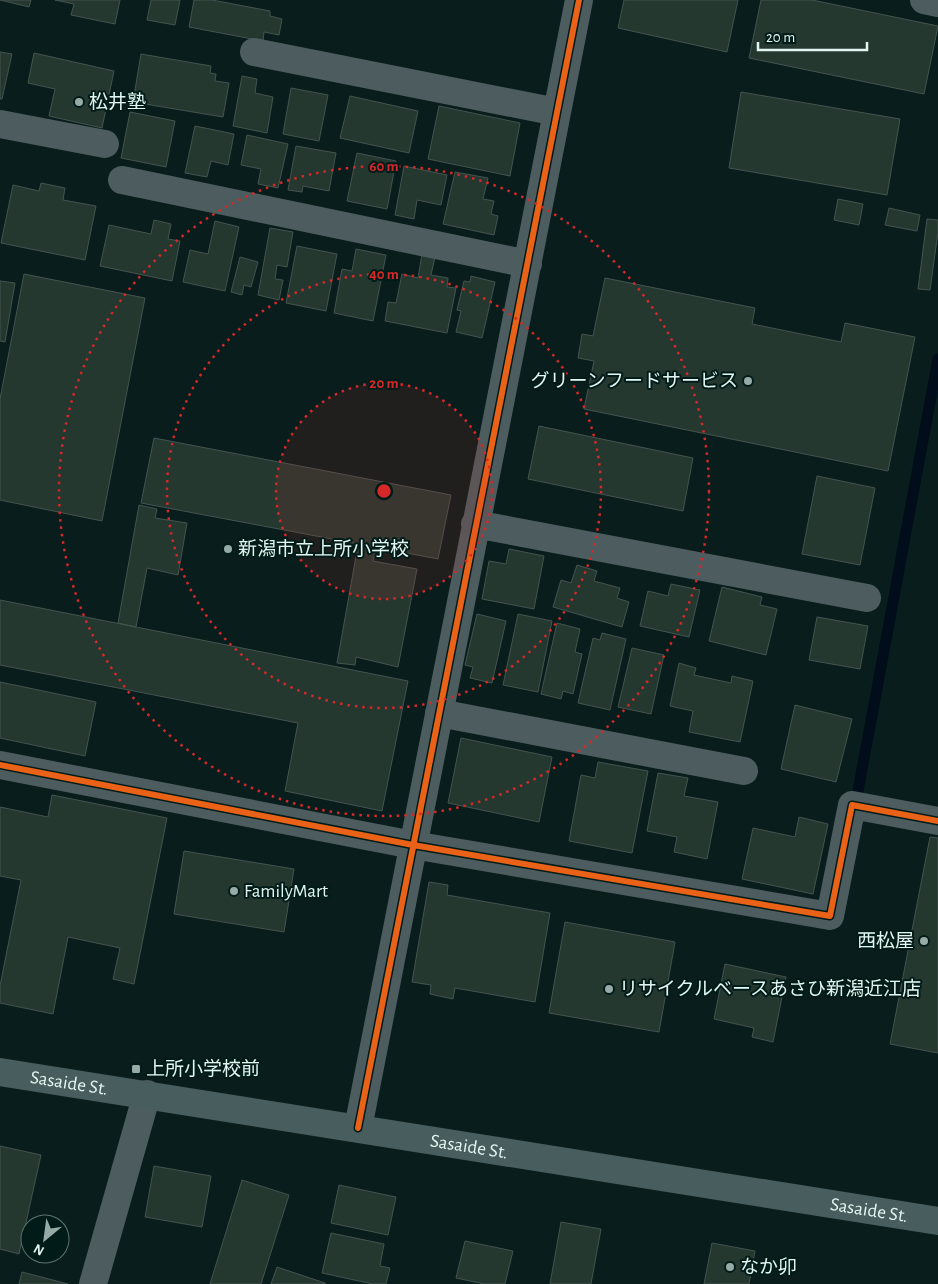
<svg xmlns="http://www.w3.org/2000/svg" width="938" height="1284" font-family="'Alegreya Sans','Noto Sans JP',sans-serif">
<rect width="100%" height="100%" fill="#091e1c"/>
<g fill="none" stroke-linecap="round" stroke-linejoin="round">
<!-- stream -->
<path stroke="#010d1a" stroke-width="11" d="M 858,791 L 938,359"/>
</g>
<!-- building -->
<path fill="#243830" stroke="#45534f" d="M 0,0 L 31,0 L 29,7 Z
M 55,0 L 120,0 L 115,24 L 71,15 L 74,4 Z
M 151,0 L 180,0 L 175,25 L 147,20 Z
M 194,0 L 212,0 L 270,11 L 270,16 L 282,19 L 279,35 L 264,32 L 263,41 L 189,27 Z
M 624,0 L 738,0 L 727,52 L 618,28 Z
M 761,0 L 812,0 L 938,26 L 924,94 L 749,58 Z
M 0,52 L 12,54 L 2,99 L 0,99 Z
M 34,53 L 114,71 L 102,128 L 49,116 L 55,89 L 28,83 Z
M 141,54 L 211,66 L 210,73 L 216,74 L 215,81 L 229,83 L 223,117 L 133,102 Z
M 242,76 L 257,79 L 255,93 L 273,97 L 267,133 L 233,126 Z
M 291,88 L 328,95 L 319,141 L 283,134 Z
M 741,92 L 900,119 L 887,195 L 729,168 Z
M 350,96 L 418,111 L 409,153 L 340,138 Z
M 439,106 L 520,123 L 510,176 L 428,159 Z
M 130,112 L 175,121 L 166,167 L 121,158 Z
M 195,126 L 234,134 L 228,165 L 211,161 L 207,177 L 185,173 Z
M 247,135 L 288,144 L 278,188 L 258,184 L 261,169 L 241,165 Z
M 296,146 L 336,153 L 329,191 L 303,186 L 302,192 L 288,190 Z
M 357,153 L 396,161 L 387,209 L 347,201 Z
M 404,166 L 447,175 L 441,205 L 417,200 L 414,219 L 395,215 Z
M 455,172 L 488,178 L 483,199 L 494,201 L 491,214 L 498,216 L 494,235 L 443,224 Z
M 41,183 L 65,188 L 63,200 L 96,206 L 85,260 L 1,243 L 13,185 L 39,191 Z
M 838,199 L 863,204 L 859,225 L 834,220 Z
M 889,208 L 920,215 L 917,231 L 885,225 Z
M 927,219 L 938,220 L 938,232 L 930,290 L 918,289 Z
M 154,220 L 171,224 L 168,239 L 180,241 L 172,281 L 100,266 L 109,225 L 151,234 Z
M 215,221 L 239,227 L 225,291 L 183,282 L 190,250 L 208,254 Z
M 270,228 L 293,232 L 287,267 L 277,265 L 275,279 L 283,280 L 279,300 L 258,295 Z
M 297,246 L 337,254 L 326,311 L 286,303 Z
M 356,249 L 386,255 L 373,321 L 334,313 L 342,269 L 352,271 Z
M 422,254 L 435,257 L 431,275 L 448,278 L 447,287 L 456,288 L 447,333 L 385,321 L 388,302 L 396,303 L 402,274 L 418,278 Z
M 240,257 L 258,262 L 251,287 L 244,285 L 242,295 L 231,292 Z
M 24,274 L 145,298 L 102,521 L 0,500 L 0,399 Z
M 471,276 L 495,282 L 482,338 L 456,332 L 461,311 L 457,310 L 464,281 L 470,282 Z
M 605,278 L 755,308 L 752,324 L 841,342 L 845,323 L 915,337 L 888,471 L 584,409 L 594,361 L 578,358 L 582,334 L 593,336 Z
M 0,281 L 15,283 L 5,342 L 0,341 Z
M 539,426 L 693,458 L 683,511 L 528,479 Z
M 154,438 L 451,495 L 438,559 L 141,503 Z
M 817,476 L 875,488 L 860,565 L 802,554 Z
M 139,505 L 157,509 L 155,518 L 187,523 L 178,575 L 147,568 L 136,627 L 118,623 Z
M 358,545 L 376,548 L 373,561 L 417,569 L 398,667 L 356,657 L 355,665 L 337,663 Z
M 509,549 L 544,556 L 534,609 L 482,599 L 489,561 L 506,564 Z
M 577,565 L 597,571 L 594,581 L 620,588 L 617,598 L 629,602 L 622,627 L 553,607 L 561,580 L 571,583 Z
M 671,584 L 700,590 L 689,637 L 640,626 L 648,591 L 668,596 Z
M 722,587 L 762,597 L 760,605 L 777,609 L 766,655 L 709,641 Z
M 0,600 L 408,681 L 382,811 L 285,791 L 298,723 L 0,665 Z
M 477,614 L 506,621 L 492,683 L 470,678 L 473,667 L 465,665 Z
M 518,614 L 552,621 L 538,692 L 503,685 Z
M 817,617 L 868,626 L 860,669 L 809,660 Z
M 557,623 L 580,629 L 575,652 L 582,654 L 573,694 L 563,691 L 561,699 L 541,694 Z
M 602,633 L 626,639 L 610,710 L 578,703 L 593,638 L 600,640 Z
M 632,648 L 664,655 L 651,714 L 618,707 Z
M 679,663 L 696,668 L 694,675 L 731,683 L 732,676 L 753,681 L 740,742 L 689,732 L 693,711 L 670,706 Z
M 0,682 L 96,702 L 85,756 L 0,738 Z
M 795,705 L 852,719 L 836,782 L 781,769 Z
M 461,738 L 552,757 L 539,822 L 448,803 Z
M 598,762 L 648,771 L 632,853 L 569,841 L 581,775 L 595,778 Z
M 658,773 L 688,778 L 684,796 L 718,802 L 707,859 L 674,852 L 677,837 L 647,831 Z
M 52,795 L 167,818 L 134,984 L 113,979 L 120,948 L 68,937 L 53,1014 L 0,1003 L 0,986 L 21,880 L 0,876 L 0,807 L 48,817 Z
M 799,817 L 828,824 L 813,894 L 742,879 L 753,828 L 795,837 Z
M 930,837 L 938,838 L 938,1053 L 890,1044 Z
M 184,851 L 294,869 L 284,932 L 174,914 Z
M 429,882 L 448,885 L 447,895 L 550,913 L 535,1002 L 455,988 L 453,999 L 430,994 L 431,985 L 412,982 Z
M 565,922 L 675,942 L 659,1032 L 549,1013 Z
M 725,964 L 786,977 L 773,1042 L 752,1037 L 754,1028 L 714,1019 Z
M 0,1146 L 41,1155 L 19,1254 L 0,1249 Z
M 154,1166 L 211,1176 L 202,1227 L 145,1217 Z
M 242,1180 L 289,1195 L 261,1284 L 210,1284 Z
M 339,1185 L 396,1197 L 388,1235 L 331,1223 Z
M 561,1222 L 601,1229 L 591,1284 L 550,1284 Z
M 331,1233 L 384,1244 L 380,1266 L 390,1268 L 386,1284 L 373,1284 L 322,1273 Z
M 465,1241 L 513,1251 L 505,1284 L 484,1284 L 456,1278 Z
M 712,1243 L 755,1251 L 749,1284 L 704,1284 Z
M 277,1267 L 325,1283 L 325,1284 L 271,1284 Z
M 22,1272 L 68,1284 L 19,1284 Z"/>
<g fill="none" stroke-linecap="round" stroke-linejoin="round">
<!-- minor -->
<path stroke="#4d5d5f" stroke-width="28" d="M 924,0 L 938,3
M 254,52 L 557,112
M 0,124 L 105,144
M 122,180 L 528,264
M 475,524 L 867,598
M 439,713 L 744,771
M 0,765 L 413,845 L 830,916 L 852,805 L 938,821
M 358,1128 L 579,0
M 93,1284 L 147,1094"/>
<!-- major -->
<path stroke="#485d5e" stroke-width="28" id="s1" d="M 0,1072 L 938,1221"/>
<defs>
<path id="cycleway" d="M 0,765 L 413,845 L 830,916 L 852,805 L 938,821
M 358,1128 L 579,0"/>
</defs>
<!-- cycleway casing -->
<use href="#cycleway" stroke="#011c18" stroke-width="9"/>
<!-- cycleway -->
<use href="#cycleway" stroke="#ea6118" stroke-width="6"/>
</g>
<!-- distance rings -->
<circle cx="384" cy="491" r="108" fill="#d62828" fill-opacity=".12"/>
<g fill="none" stroke="#d62828" stroke-width="2.5" stroke-dasharray="2.5 5">
<circle cx="384" cy="491" r="108"/>
<circle cx="384" cy="491" r="217"/>
<circle cx="384" cy="491" r="325"/>
</g>
<!-- markers -->
<g fill="#96aaa6" stroke="#011c18" stroke-width="2">
<circle cx="79" cy="102" r="5"/>
<circle cx="748" cy="381" r="5"/>
<circle cx="228" cy="549" r="5"/>
<circle cx="234" cy="891" r="5"/>
<circle cx="924" cy="941" r="5"/>
<circle cx="609" cy="989" r="5"/>
<rect x="131" y="1064" width="10" height="10" rx="2.5"/>
<circle cx="730" cy="1267" r="5"/>
</g>
<g text-anchor="middle" dominant-baseline="central" stroke-width="4" stroke-linejoin="round" paint-order="stroke">
<!-- poi labels -->
<g font-size="19" fill="#e2f6f1" stroke="#011c18" text-anchor="start">
<text x="89" y="102">松井塾</text>
<text x="738" y="381" text-anchor="end">グリーンフードサービス</text>
<text x="238" y="549">新潟市立上所小学校</text>
<text x="244" y="891">FamilyMart</text>
<text x="914" y="941" text-anchor="end">西松屋</text>
<text x="619" y="989">リサイクルベースあさひ新潟近江店</text>
<text x="146" y="1069">上所小学校前</text>
<text x="740" y="1267">なか卯</text>
</g>
<!-- street labels -->
<g font-size="19" fill="#e2f6f1" stroke="#011c18">
<text stroke="none"><textPath href="#s1" startOffset="70">Sasaide St.</textPath></text>
<text stroke="none"><textPath href="#s1" startOffset="475">Sasaide St.</textPath></text>
<text stroke="none"><textPath href="#s1" startOffset="880">Sasaide St.</textPath></text>
</g>
</g>
<circle cx="384" cy="491" r="8" fill="#d62828" stroke="#011c18" stroke-width="2.5"/>
<g font-size="15" text-anchor="middle" font-weight="bold" fill="#d62828" stroke="#011c18" stroke-width="4" stroke-linejoin="round" paint-order="stroke">
<text x="384" y="171">60 m</text>
<text x="384" y="279">40 m</text>
<text x="384" y="388">20 m</text>
</g>
<!-- north arrow -->
<g transform="translate(45 1239) rotate(209)"><circle r="24" fill="#011c18" stroke="#5b736f"/>
<path d="M0-4L9 19L0 12L-9 19Z" fill="#96aaa6"/>
<text y="-8" font-size="14" font-weight="bold" text-anchor="middle" fill="#e2f6f1">N</text>
</g>
<!-- scale -->
<path d="M758 42v8h109v-8" fill="none" stroke="#e2f6f1" stroke-width="2.5"/>
<text x="766" y="42" font-size="15" fill="#e2f6f1" stroke="#011c18" stroke-width="4" paint-order="stroke">20 m</text>
</svg>
